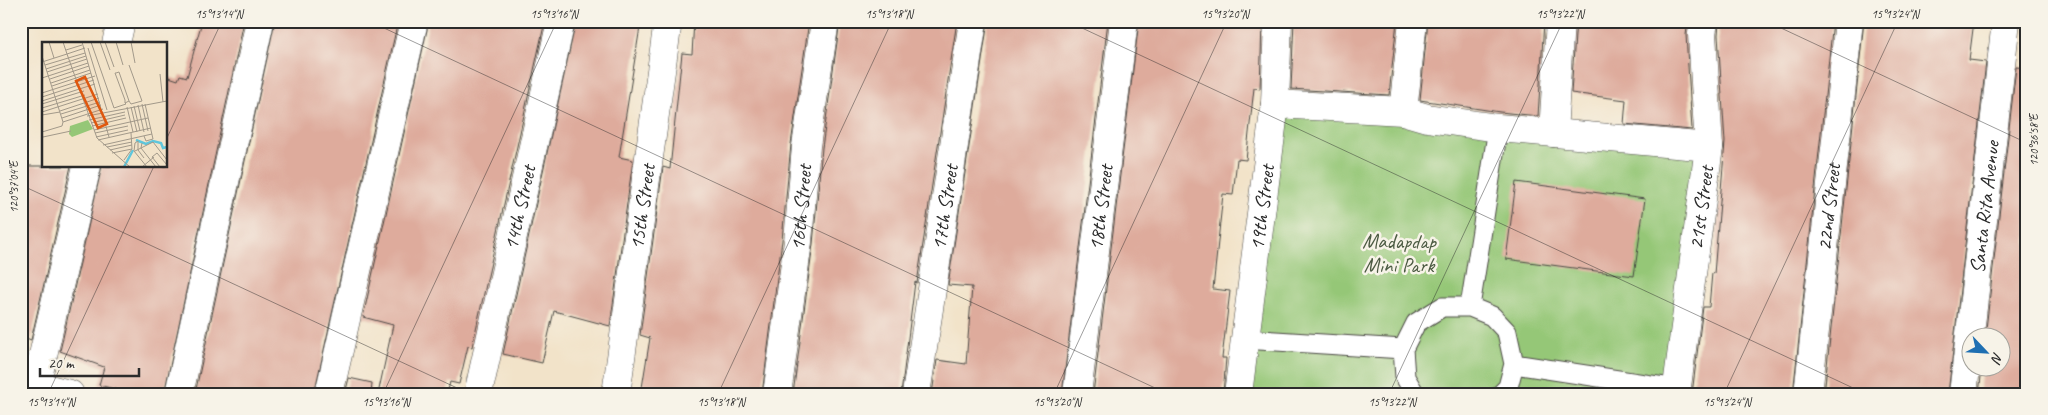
<svg xmlns="http://www.w3.org/2000/svg" width="2048" height="415" font-family="Caveat,sans-serif">
<rect width="100%" height="100%" fill="#f7f3e8"/>
<filter id="ink" filterUnits="userSpaceOnUse"><feTurbulence type="fractalNoise" baseFrequency=".02" numOctaves="2"/><feDisplacementMap in="SourceGraphic" scale="10" xChannelSelector="R" yChannelSelector="G"/><feConvolveMatrix kernelMatrix="1 2 1 2 8 2 1 2 1" color-interpolation-filters="sRGB"/></filter>
<filter id="wash" filterUnits="userSpaceOnUse"><feTurbulence type="fractalNoise" baseFrequency=".0096" numOctaves="4" result="noise"/><feDisplacementMap in="SourceGraphic" scale="20" xChannelSelector="R" yChannelSelector="G"/><feGaussianBlur stdDeviation="1.12" result="paint"/><feColorMatrix in="noise" values="0 0 0 0 0 0 0 0 0 0 0 0 0 0 0 0 0 1.4 0 .05"/><feComposite in="paint" operator="in"/></filter>
<g filter="url(#wash)">
<rect width="100%" height="100%" fill="#f2e3c9"/>
<!-- green -->
<path fill="#95c777" stroke="#607951" d="M 1275,104 L 1709,147 L 1676,394 L 1239,394 Z"/>
<g id="blocks">
<!-- building -->
<path fill="#deab9c" d="M 202,21 L 244,21 L 164,394 L 134,394 L 99,385 L 104,367 L 60,351 L 102,166 L 166,166 L 166,76 L 178,80 L 180,75 L 187,77 Z
M 275,21 L 398,21 L 314,394 L 195,394 Z
M 429,21 L 545,21 L 472,347 L 468,346 L 459,384 L 450,382 L 447,394 L 378,394 L 393,325 L 363,317 Z
M 576,21 L 641,21 L 619,157 L 633,160 L 610,326 L 554,311 L 542,363 L 503,354 Z
M 694,21 L 809,21 L 791,144 L 782,240 L 762,394 L 641,394 L 650,338 L 640,335 L 663,167 L 670,169 L 682,53 L 692,54 Z
M 840,21 L 957,21 L 917,283 L 915,282 L 901,394 L 793,394 L 813,244 L 822,148 Z
M 988,21 L 1108,21 L 1062,394 L 932,394 L 937,360 L 966,364 L 972,287 L 948,285 Z
M 1139,21 L 1262,21 L 1260,89 L 1254,88 L 1246,160 L 1237,159 L 1233,195 L 1223,194 L 1213,289 L 1230,291 L 1222,358 L 1226,358 L 1223,394 L 1093,394 Z
M 1294,21 L 1397,21 L 1389,95 L 1291,89 Z
M 1428,21 L 1544,21 L 1538,116 L 1500,112 L 1420,100 Z
M 1576,21 L 1688,21 L 1686,35 L 1692,130 L 1624,124 L 1626,100 L 1571,93 Z
M 1719,21 L 1833,21 L 1793,394 L 1692,394 L 1703,307 L 1709,307 L 1712,273 L 1714,274 L 1725,142 L 1718,35 Z
M 1864,21 L 1974,21 L 1969,60 L 1986,62 L 1948,394 L 1824,394 Z
M 2016,67 L 2027,68 L 2027,394 L 1979,394 L 1982,368 L 2000,368 L 2000,338 L 1985,338 Z
M 21,166 L 71,166 L 31,340 L 21,336 Z
M 1516,182 L 1645,199 L 1634,276 L 1506,259 Z
M 349,378 L 372,383 L 371,394 L 345,394 Z"/>
</g>
</g>
<g filter="url(#ink)">
<use href="#blocks" fill-opacity="0" stroke="#494743" stroke-width="1"/>
<g fill="none" stroke-linecap="round" stroke-linejoin="round">
<defs>
<path id="service" d="M 1470,307 L 1498,128
M 1244,339 L 1403,349
M 1514,364 L 1677,389
M 1415,394 L 1405,377 L 1403,349 L 1416,323 L 1442,307 L 1470,307 L 1492,316 L 1507,332 L 1514,364 L 1508,387 L 1501,394"/>
<g id="minor">
<path d="M 116,44 L 121,21"/>
<path d="M 1275,104 L 1403,111 L 1427,118 L 1498,128 L 1709,147"/>
<path d="M 1403,111 L 1413,21"/>
<path d="M 1553,133 L 1560,21"/>
<path d="M 21,382 L 70,394"/>
<path d="M 34,394 L 87,166"/>
<path d="M 179,394 L 260,21"/>
<path d="M 329,394 L 414,21"/>
<path id="s1" d="M 478,394 L 561,21"/>
<path id="s2" d="M 616,394 L 668,21"/>
<path id="s3" d="M 777,394 L 798,242 L 806,146 L 825,21"/>
<path id="s4" d="M 916,394 L 973,21"/>
<path id="s5" d="M 1077,394 L 1124,21"/>
<path id="s6" d="M 1238,394 L 1275,104 L 1278,21"/>
<path id="s7" d="M 1676,394 L 1709,147 L 1702,34 L 1704,21"/>
<path id="s8" d="M 1808,394 L 1849,21"/>
<path id="s9" d="M 1963,394 L 2006,21"/>
</g>
</defs>
<!-- service casing -->
<use href="#service" stroke="#494743" stroke-width="21"/>
<!-- minor casing -->
<use href="#minor" stroke="#494743" stroke-width="29"/>
<!-- service -->
<use href="#service" stroke="#fff" stroke-width="19"/>
<!-- minor -->
<use href="#minor" stroke="#fff" stroke-width="28"/>
</g>
</g>
<!-- ticks -->
<path fill="none" stroke="#2b2b2b" stroke-width="1" stroke-opacity="0.45" d="M 369,21 L 1168,394M 1067,21 L 1866,394M 1766,21 L 2027,143M 166,140 L 222,21M 21,185 L 470,394M 48,394 L 154,166M 383,394 L 557,21M 718,394 L 892,21M 1054,394 L 1227,21M 1389,394 L 1563,21M 1724,394 L 1898,21"/>
<g text-anchor="middle" dominant-baseline="central" stroke-width="5" stroke-linejoin="round" paint-order="stroke">
<!-- street labels -->
<g font-size="21" fill="#2b2b2b" stroke="#f7f3e8">
<text stroke="none"><textPath href="#s3" startOffset="188">16th Street</textPath></text>
<text stroke="none"><textPath href="#s9" startOffset="188">Santa Rita Avenue</textPath></text>
<text stroke="none"><textPath href="#s1" startOffset="191">14th Street</textPath></text>
<text stroke="none"><textPath href="#s2" startOffset="189">15th Street</textPath></text>
<text stroke="none"><textPath href="#s4" startOffset="189">17th Street</textPath></text>
<text stroke="none"><textPath href="#s5" startOffset="188">18th Street</textPath></text>
<text stroke="none"><textPath href="#s6" startOffset="188">19th Street</textPath></text>
<text stroke="none"><textPath href="#s7" startOffset="188">21st Street</textPath></text>
<text stroke="none"><textPath href="#s8" startOffset="188">22nd Street</textPath></text>
</g>
<!-- park labels -->
<g font-size="21" fill="#4b5a42" stroke="#f7f3e8">
<text x="1399" y="241">Madapdap<tspan x="1399" dy="24">Mini Park</tspan></text>
</g>
</g>
<!-- overview -->
<g transform="translate(42 42)">
<rect width="125" height="125" fill="#f2e3c9"/>
<path d="M 46,78 L 51,87 L 30,95 L 27,92 L 28,84 Z" fill="#95c777"/>
<path fill="none" stroke="#5fc6dc" stroke-width="2.5" d="M 94,98 L 104,102 L 111,99 L 119,101 L 121,106 L 125,105M 82,125 L 91,108"/>
<path fill="none" stroke="#a2998a" stroke-width="1" d="M 7,0 L 12,16M 21,0 L 25,12 L 43,6M 40,0 L 67,95M 49,0 L 72,66M 58,0 L 68,28M 63,0 L 72,25M 74,0 L 81,23M 89,0 L 93,21M 46,6 L 65,68M 24,8 L 40,3M 0,14 L 21,80M 0,20 L 25,12 L 55,96 L 88,125M 3,23 L 43,11M 87,23 L 100,59 L 89,62 L 87,59M 4,27 L 44,14M 5,30 L 45,17M 118,32 L 121,60M 0,36 L 46,21M 8,37 L 47,24M 9,41 L 48,28M 10,44 L 49,31M 0,51 L 53,34M 0,55 L 52,38M 0,59 L 53,42M 0,62 L 42,49M 100,62 L 106,89M 96,63 L 102,90M 92,64 L 98,89M 85,65 L 91,90M 89,65 L 95,90M 0,66 L 43,53M 72,66 L 84,62 L 83,61 L 83,58 L 73,31 L 74,31 L 77,30 L 87,59 L 83,61M 18,69 L 57,56M 0,70 L 56,52M 19,72 L 58,60M 0,73 L 18,70M 45,74 L 125,59M 20,76 L 59,63M 47,78 L 83,70M 21,80 L 61,67M 49,81 L 83,73M 50,84 L 84,76M 52,88 L 106,76M 0,90 L 20,84 L 21,80M 53,91 L 86,84M 102,94 L 104,99 L 111,97 L 103,62M 1,95 L 29,89M 54,95 L 86,88M 56,98 L 109,86M 96,99 L 93,101 L 92,109 L 105,125M 96,99 L 96,108 L 102,116M 100,101 L 99,106 L 114,125M 61,103 L 110,92M 65,105 L 90,100M 68,108 L 90,103M 93,109 L 111,100 L 125,118M 70,111 L 90,107M 82,118 L 90,107 L 89,91M 100,125 L 112,115M 118,125 L 110,115 L 115,111 L 125,123"/>
<path fill="#df570e" fill-opacity="0.15" stroke="#df570e" stroke-width="2.5" d="M 43,35 L 65,82 L 56,86 L 34,39 Z"/>
<rect width="125" height="125" fill="none" stroke="#2b2b2b" stroke-width="2.5"/>
</g>
<!-- margin -->
<rect width="2048" height="415" fill="none" stroke="#f7f3e8" stroke-width="55"/>
<!-- north arrow -->
<g transform="translate(1986 352) rotate(115)"><circle r="24" fill="#f7f3e8" stroke="#a5a39c"/>
<path d="M0-4L9 19L0 12L-9 19Z" fill="#1f6fb2"/>
<text y="-8" font-size="14" font-weight="bold" text-anchor="middle" fill="#2b2b2b">N</text>
</g>
<!-- scale -->
<path d="M40 368v8h99v-8" fill="none" stroke="#2b2b2b" stroke-width="2.5"/>
<text x="48" y="368" font-size="15" fill="#2b2b2b" stroke="#f7f3e8" stroke-width="4" paint-order="stroke">20 m</text>
<rect x="28" y="28" width="1992" height="360" fill="none" stroke="#2b2b2b" stroke-width="2"/>
<g font-size="12" text-anchor="middle" fill="#2b2b2b">
<text x="219" y="18">15°13'14"N</text>
<text x="554" y="18">15°13'16"N</text>
<text x="889" y="18">15°13'18"N</text>
<text x="1225" y="18">15°13'20"N</text>
<text x="1560" y="18">15°13'22"N</text>
<text x="1895" y="18">15°13'24"N</text>
<text transform="translate(2034 140) rotate(-90)" y="4">120°36'58"E</text>
<text transform="translate(14 187) rotate(-90)" y="4">120°37'04"E</text>
<text x="51" y="406">15°13'14"N</text>
<text x="386" y="406">15°13'16"N</text>
<text x="721" y="406">15°13'18"N</text>
<text x="1057" y="406">15°13'20"N</text>
<text x="1392" y="406">15°13'22"N</text>
<text x="1727" y="406">15°13'24"N</text>
</g>
</svg>
